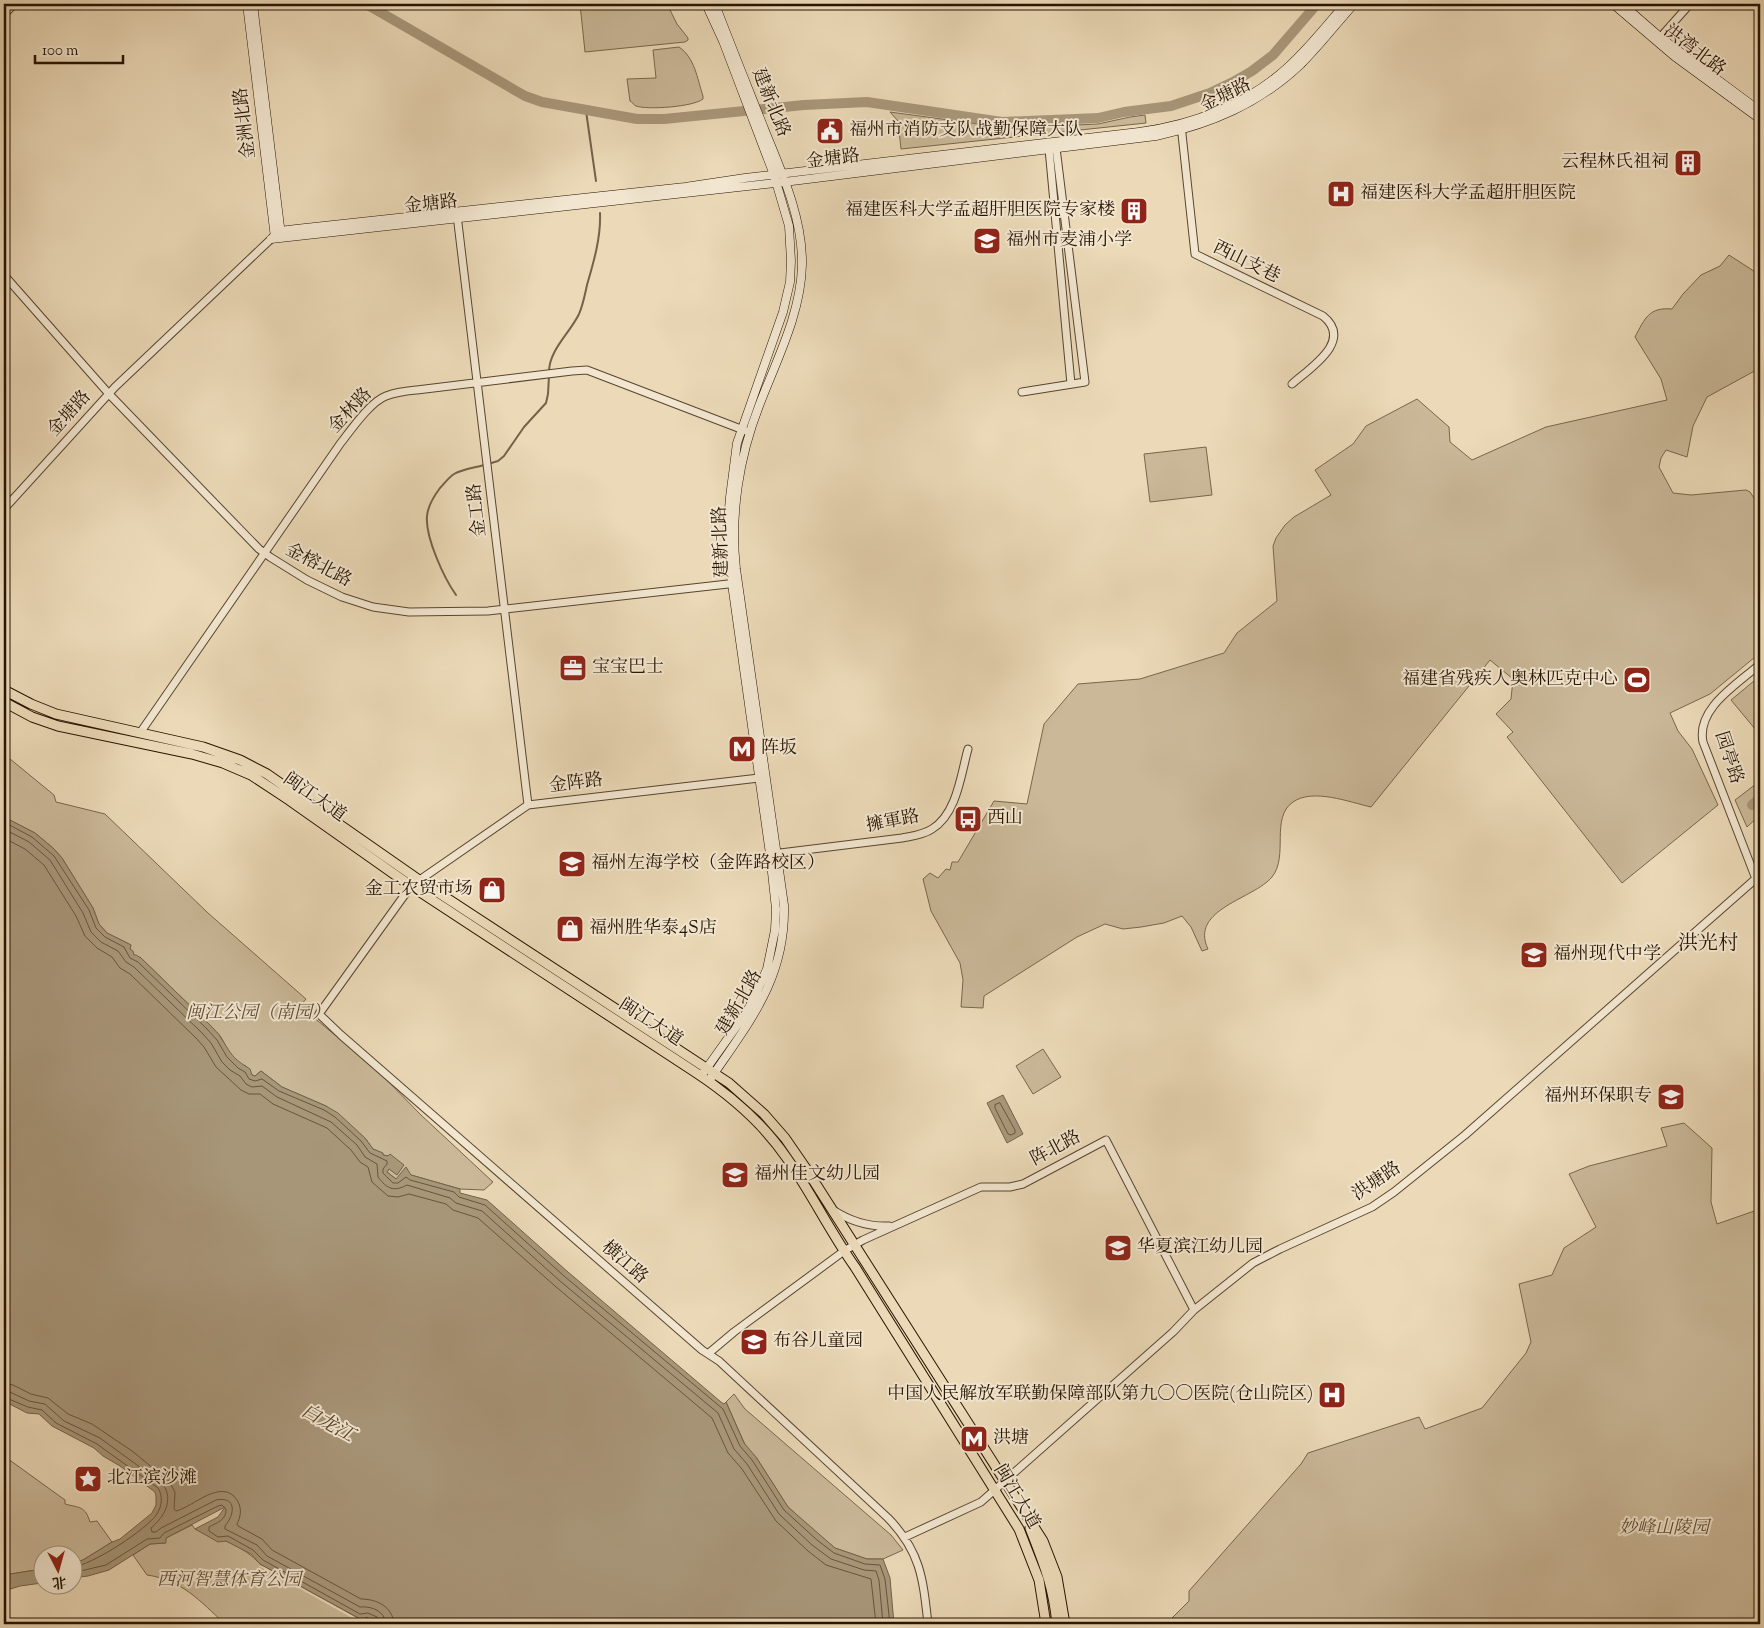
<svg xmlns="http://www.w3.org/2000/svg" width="1764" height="1628" font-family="'Sorts Mill Goudy','Noto Serif SC',serif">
<rect width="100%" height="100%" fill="#ebd9b7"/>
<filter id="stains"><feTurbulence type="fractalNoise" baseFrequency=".004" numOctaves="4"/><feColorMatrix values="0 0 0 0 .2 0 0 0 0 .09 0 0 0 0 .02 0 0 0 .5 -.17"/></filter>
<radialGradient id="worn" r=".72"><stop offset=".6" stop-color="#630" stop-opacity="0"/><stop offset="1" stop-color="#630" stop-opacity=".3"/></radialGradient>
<!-- green -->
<path fill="#cab898" stroke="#78664c" d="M 580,4 L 667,4 L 677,24 L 688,38 L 688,40 L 685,42 L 585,52 Z
M 679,47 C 695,58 697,78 703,96 L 703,99 C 693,107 647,110 636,106 C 634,105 632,102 630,101 L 627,79 L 656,78 L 653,50 Z
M 890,112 L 1008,128 L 1098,124 L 1130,117 L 1145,115 L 1146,123 L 901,149 L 898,121 Z
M 1729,255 L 1760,275 L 1760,368 L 1707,397 L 1693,426 L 1687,457 L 1666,450 L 1661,458 L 1659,467 L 1673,493 L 1691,495 L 1746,490 L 1750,492 L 1760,507 L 1760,653 L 1710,694 L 1670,713 L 1678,731 L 1692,749 L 1718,805 L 1622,883 L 1507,737 L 1513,732 L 1496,714 L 1511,699 L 1513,679 L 1490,660 L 1371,807 C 1349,802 1313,788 1293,802 C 1270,818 1289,856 1272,877 C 1254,899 1189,909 1208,949 L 1202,951 L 1191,927 L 1182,916 L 1164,923 L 1141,927 L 1123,929 L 1105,924 L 1077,937 L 984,996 L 983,1008 L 961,1007 L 963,980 L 960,963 L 931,911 L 923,879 L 930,873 L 938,878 L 946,869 L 950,870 L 952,862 L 958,862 L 994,801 L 1027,804 L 1044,724 L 1078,684 L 1140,679 L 1224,653 L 1237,633 L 1277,601 L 1273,546 L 1276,538 L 1285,525 L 1294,517 L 1331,495 L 1315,470 L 1353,444 L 1366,426 L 1417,399 L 1449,427 L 1450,442 L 1472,460 L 1546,427 L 1667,400 L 1661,379 L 1635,337 C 1645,318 1649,307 1672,309 L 1683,294 L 1701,275 L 1720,266 Z
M 1206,447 L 1212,495 L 1150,502 L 1144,454 Z
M 1760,676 L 1760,735 L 1731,700 Z
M 4,754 L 54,795 L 56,802 L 105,814 L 208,913 L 306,999 L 300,1006 L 377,1070 L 421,1115 L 493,1182 L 484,1190 L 460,1189 L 411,1175 L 396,1179 L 387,1172 L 389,1169 L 388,1156 L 383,1155 L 382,1153 L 373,1149 L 365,1138 L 326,1106 L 282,1087 L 261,1071 L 255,1076 L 252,1075 L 246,1066 L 241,1064 L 230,1054 L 221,1037 L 211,1026 L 141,958 L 134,955 L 130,949 L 131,945 L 107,933 L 99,924 L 93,908 L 62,858 L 53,848 L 35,833 L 4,817 Z
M 1760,781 L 1760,815 L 1747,827 L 1735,800 Z
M 1043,1049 L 1061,1077 L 1033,1094 L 1016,1066 Z
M 1684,1123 L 1712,1148 L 1711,1202 L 1717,1224 L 1760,1209 L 1760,1624 L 1166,1624 L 1189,1601 L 1189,1591 L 1301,1464 L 1308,1453 L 1419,1417 L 1425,1429 L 1482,1408 L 1526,1353 L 1531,1342 L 1519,1284 L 1552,1275 L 1564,1248 L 1596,1227 L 1569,1174 L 1589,1166 L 1667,1146 L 1661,1128 Z
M 734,1394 L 745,1409 L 891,1535 L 903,1550 L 883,1559 L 867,1559 L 835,1548 L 820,1536 L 788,1507 L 756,1457 L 747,1449 L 726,1402 Z
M 4,1456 L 65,1500 L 65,1504 C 80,1508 85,1506 90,1522 L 97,1521 L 112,1542 L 83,1560 L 73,1563 L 72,1556 L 42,1556 L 42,1569 L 4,1575 Z
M 192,1525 L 195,1529 C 218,1538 243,1545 260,1564 L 363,1621 L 366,1617 L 376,1622 L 374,1624 L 225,1624 C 200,1601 182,1580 147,1575 L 133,1555 L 150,1544 L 165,1543 L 166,1538 Z"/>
<!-- water -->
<path fill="#a89679" stroke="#746249" d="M 4,817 L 35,833 L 53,848 L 62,858 L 93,908 L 99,924 L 107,933 L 131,945 L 130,949 L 133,951 L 134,955 L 136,955 L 141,958 L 211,1026 C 214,1030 219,1033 221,1038 C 232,1055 232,1058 250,1069 L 252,1075 L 255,1076 L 261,1071 L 282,1087 L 326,1106 L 338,1113 L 365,1138 L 373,1149 L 383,1153 L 383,1155 L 388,1156 L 390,1154 L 404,1165 L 397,1175 L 389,1169 L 387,1172 L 396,1179 L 406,1167 L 411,1175 L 460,1189 L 460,1193 L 487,1200 L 568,1272 L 721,1402 L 724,1404 L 726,1402 L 744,1443 L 756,1457 L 788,1507 L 835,1548 L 867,1559 L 883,1559 L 890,1578 L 894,1624 L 374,1624 L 375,1622 L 366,1617 L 364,1621 L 260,1564 L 251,1554 L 226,1541 L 218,1542 L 195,1529 L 218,1517 L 225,1507 L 166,1538 L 166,1543 L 150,1544 L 109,1570 L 88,1576 L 73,1578 L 73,1563 L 83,1560 L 112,1542 L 120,1539 L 152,1513 L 156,1505 L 156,1496 L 155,1492 L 120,1466 L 103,1456 L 94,1448 L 52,1426 L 39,1414 L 27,1413 L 4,1401 Z
M 1003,1095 L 1023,1134 L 1007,1143 L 987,1103 Z
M 42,1569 L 42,1583 L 20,1586 L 4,1591 L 4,1575 Z"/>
<!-- pier -->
<path fill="#ebd9b7" d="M 257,1565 L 264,1567 L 364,1622 L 363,1624 Z"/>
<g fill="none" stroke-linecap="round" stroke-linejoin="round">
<!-- shore -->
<path stroke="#68553c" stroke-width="1" d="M 4,822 L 32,837 L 54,856 L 89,910 L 96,928 L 105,937 L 124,947 L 130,958 L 138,962 L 207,1029 L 217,1040 L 227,1057 L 238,1068 L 245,1072 L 249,1079 L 255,1081 L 262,1079 L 279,1091 L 324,1110 L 335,1117 L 361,1141 L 370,1153 L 387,1161 L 387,1164 L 383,1169 L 383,1173 L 393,1183 L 398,1183 L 406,1177 L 410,1180 L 454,1192 L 459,1197 L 485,1205 L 564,1276 L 723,1409 L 740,1446 L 752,1460 L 784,1510 L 817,1540 L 834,1553 L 865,1564 L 880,1565 L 885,1579 L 890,1624
M 4,829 L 29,842 L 50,860 L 83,913 L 91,932 L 101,942 L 118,951 L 126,962 L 134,967 L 202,1033 L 211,1043 L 222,1062 L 230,1070 L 240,1076 L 246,1084 L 252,1087 L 262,1086 L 277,1097 L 331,1122 L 357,1145 L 365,1157 L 377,1164 L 378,1177 C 387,1189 394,1192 407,1185 L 450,1198 L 456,1203 L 482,1211 L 560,1281 L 718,1413 L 734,1449 L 747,1464 L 779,1514 L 812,1545 L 831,1559 L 864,1570 L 876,1571 L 879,1580 L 883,1624
M 4,838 L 25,849 L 44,865 L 76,916 L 85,936 L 97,948 L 112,957 L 120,968 L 130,974 L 196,1038 L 204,1047 L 216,1067 L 241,1090 L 249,1094 L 260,1094 L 273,1104 L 327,1128 L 351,1150 L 360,1162 L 368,1167 L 372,1182 L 388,1196 L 398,1197 L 409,1194 L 446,1204 L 453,1210 L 478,1218 L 555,1286 L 712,1418 L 728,1453 L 742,1469 L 776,1521 L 808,1551 L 826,1565 L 871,1579 L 876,1624
M 1000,1103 L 1015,1130 L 1015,1133 L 1011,1135 L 1008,1134 L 995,1108 L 995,1105 Z
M 4,1383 L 13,1385 L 31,1394 L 48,1398 L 68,1414 L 92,1424 L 132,1451 L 169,1481 L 175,1492 L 174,1509 L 176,1511 C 193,1507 222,1477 237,1500 C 242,1508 241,1516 237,1524 L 238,1526 L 262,1539 L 272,1550 L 361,1599 C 377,1599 393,1607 394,1624
M 4,1391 L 10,1392 L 29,1401 L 45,1404 L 64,1421 L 100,1438 L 163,1484 C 174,1501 164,1517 151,1528 L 152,1532 L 156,1532 L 161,1528 L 216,1500 C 237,1496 235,1514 225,1526 L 225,1529 L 257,1545 L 267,1556 L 360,1607 C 372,1606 385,1611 386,1624
M 4,1397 L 28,1407 L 42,1410 L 56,1423 L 97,1444 L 158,1488 C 163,1496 162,1506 157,1514 C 146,1530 91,1566 72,1567
M 72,1573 L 106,1565 L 147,1539 L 160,1538 L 164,1533 L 218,1506 L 222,1505 L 226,1509 C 227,1520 216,1523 209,1527 L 209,1531 L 218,1537 L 228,1536 L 253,1550 L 263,1560 L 360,1614 L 368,1613 L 377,1617 L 380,1624"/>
<!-- stream -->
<path stroke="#746249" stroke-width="2" d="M 586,111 L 596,181
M 549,372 C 549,350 570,333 579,314 C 583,305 585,294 587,285 C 594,261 601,237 600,213
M 488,464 L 498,461 L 504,456 L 524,427 L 546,403 L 548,394 L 549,376
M 456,595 C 444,578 425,537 427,516 C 428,505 434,496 440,488 C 445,483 448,478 454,474 C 463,469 474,468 484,465"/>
<!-- river -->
<path stroke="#a89679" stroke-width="10" d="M 366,4 L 525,96 L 542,102 L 637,119 L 664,119 L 804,105 L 867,102 L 1002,122 L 1098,118 L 1124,112 L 1171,106 L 1210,93 L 1233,82 L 1252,71 L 1273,55 L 1317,4
M 1752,805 L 1760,798"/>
<defs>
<path id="tertiary" d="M 4,15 L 14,4
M 1657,41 L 1690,4
M 1181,125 L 1195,254 L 1323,316 C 1354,341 1310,368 1292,384
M 1049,149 L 1071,384
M 457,215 L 528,805
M 4,275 L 109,394 L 259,549 L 270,557 L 307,580 L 342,597 L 373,607 L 409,612 L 488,611 L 737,583
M 1022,392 L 1085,382 L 1056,148
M 4,509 L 115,387 L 271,239
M 140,733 L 340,444 C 351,430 370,402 386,396 C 396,392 407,391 417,390 L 572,371 L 587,370 L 746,431
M 759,778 L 528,805 L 411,886 L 319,1014 L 341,1035 L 702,1350 L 719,1361 L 888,1518 C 921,1552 923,1579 928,1624
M 772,854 L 902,838 C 912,836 923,835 932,829 C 957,814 961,774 968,749
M 1756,879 L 1703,742 C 1696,708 1738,684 1760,664
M 833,1210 C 850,1221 868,1227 889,1226
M 709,1353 L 734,1332 L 844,1251 L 863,1240 L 981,1187 L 1010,1187 L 1023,1184 L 1106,1140 L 1194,1310
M 905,1537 L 981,1502 L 1173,1332 L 1194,1310 L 1253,1263 L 1280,1249 L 1372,1207 L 1394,1192 L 1465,1135 L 1760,875"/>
<path id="secondary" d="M 247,4 L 275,238
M 253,4 L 281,235
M 1613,4 L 1674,56 L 1760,119
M 1622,4 L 1660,37 L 1760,111
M 272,238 L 280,231 L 296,229 L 685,187 L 745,178 L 1139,132 C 1193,125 1248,104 1288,67 C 1309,48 1327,25 1345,4
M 271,239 L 784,182 L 1156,136 C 1211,124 1259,104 1301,64 C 1320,45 1336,24 1354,4
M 704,1072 L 746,1013 L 753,1000 L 767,969 L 775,930 L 776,909 L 770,854 L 732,584 L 727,534 L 730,497 L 737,443 L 783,312 L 790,282 L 791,261 L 789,226 L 774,175 L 723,41 L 706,4
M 709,1081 C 748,1023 786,980 784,905 L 736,569 C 730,515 739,457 759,406 C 776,361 801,314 802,265 C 803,219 782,173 765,131 C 748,88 731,46 715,4"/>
<path id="primary" d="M 4,690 L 31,704 L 56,714 L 203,747 L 240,760 L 267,774 L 419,880 L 729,1083 L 764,1114 L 785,1138 L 805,1167 L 1043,1541 L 1057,1577 L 1065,1624
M 4,702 L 32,717 L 58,726 L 192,754 L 223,763 L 251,775 L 289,800 L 411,886 L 695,1072 C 730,1095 762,1122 786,1157 C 811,1192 830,1232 855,1267 L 1019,1529 L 1039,1580 L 1046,1624
M 1030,1528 C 1044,1564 1053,1585 1057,1624"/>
</defs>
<!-- tertiary casing -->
<use href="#tertiary" stroke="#58452e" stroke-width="9"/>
<!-- secondary casing -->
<use href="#secondary" stroke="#271400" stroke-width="9"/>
<!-- primary casing -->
<use href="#primary" stroke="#271400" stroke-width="11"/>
<!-- tertiary -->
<use href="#tertiary" stroke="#f2e6d0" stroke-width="7"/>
<!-- secondary -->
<use href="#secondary" stroke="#f2e6d0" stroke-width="8"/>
<!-- primary -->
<use href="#primary" stroke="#ebd9b7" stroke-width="9"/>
</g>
<!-- icons -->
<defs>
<symbol id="civic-square" viewBox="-11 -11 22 22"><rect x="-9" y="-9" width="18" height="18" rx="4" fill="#8f2418" stroke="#f2e6d0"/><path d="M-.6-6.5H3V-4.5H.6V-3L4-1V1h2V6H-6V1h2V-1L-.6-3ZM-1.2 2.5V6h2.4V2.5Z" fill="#fff"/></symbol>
<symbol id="building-square" viewBox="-11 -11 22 22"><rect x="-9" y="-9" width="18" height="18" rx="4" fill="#8f2418" stroke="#f2e6d0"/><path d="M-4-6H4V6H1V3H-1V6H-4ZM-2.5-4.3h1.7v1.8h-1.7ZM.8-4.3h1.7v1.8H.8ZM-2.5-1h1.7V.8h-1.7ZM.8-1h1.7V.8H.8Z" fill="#fff"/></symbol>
<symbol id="hospital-square" viewBox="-11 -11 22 22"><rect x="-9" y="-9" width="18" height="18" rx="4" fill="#8f2418" stroke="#f2e6d0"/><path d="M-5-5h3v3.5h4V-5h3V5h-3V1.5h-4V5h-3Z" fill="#fff"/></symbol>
<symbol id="school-square" viewBox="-11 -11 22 22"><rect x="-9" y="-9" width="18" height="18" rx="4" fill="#8f2418" stroke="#f2e6d0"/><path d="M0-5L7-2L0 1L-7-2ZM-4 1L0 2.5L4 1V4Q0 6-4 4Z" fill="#fff"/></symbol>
<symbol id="office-square" viewBox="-11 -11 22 22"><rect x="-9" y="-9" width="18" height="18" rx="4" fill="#8f2418" stroke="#f2e6d0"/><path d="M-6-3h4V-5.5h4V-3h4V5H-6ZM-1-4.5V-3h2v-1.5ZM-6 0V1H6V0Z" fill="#fff"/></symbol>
<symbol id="stadium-square" viewBox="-11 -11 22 22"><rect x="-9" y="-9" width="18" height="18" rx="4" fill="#8f2418" stroke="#f2e6d0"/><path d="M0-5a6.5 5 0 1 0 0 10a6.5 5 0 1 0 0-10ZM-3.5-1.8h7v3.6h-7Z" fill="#fff"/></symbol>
<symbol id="metro-square" viewBox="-11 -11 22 22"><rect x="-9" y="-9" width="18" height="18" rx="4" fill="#8f2418" stroke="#f2e6d0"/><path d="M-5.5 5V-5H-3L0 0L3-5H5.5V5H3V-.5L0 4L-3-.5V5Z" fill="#fff"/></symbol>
<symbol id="bus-square" viewBox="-11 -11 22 22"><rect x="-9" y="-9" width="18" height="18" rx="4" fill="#8f2418" stroke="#f2e6d0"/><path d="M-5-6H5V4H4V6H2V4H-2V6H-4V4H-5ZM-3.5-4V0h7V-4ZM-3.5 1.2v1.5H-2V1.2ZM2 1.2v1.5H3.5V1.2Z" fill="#fff"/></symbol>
<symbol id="shop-square" viewBox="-11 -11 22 22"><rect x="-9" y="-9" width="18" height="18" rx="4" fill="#8f2418" stroke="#f2e6d0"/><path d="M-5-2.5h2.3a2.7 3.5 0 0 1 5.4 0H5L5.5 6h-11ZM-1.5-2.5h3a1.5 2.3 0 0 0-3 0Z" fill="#fff"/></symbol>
<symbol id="university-square" viewBox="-11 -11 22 22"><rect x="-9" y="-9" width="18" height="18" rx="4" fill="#8f2418" stroke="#f2e6d0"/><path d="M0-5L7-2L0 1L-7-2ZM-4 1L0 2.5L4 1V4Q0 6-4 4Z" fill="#fff"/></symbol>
<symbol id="sight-square" viewBox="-11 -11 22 22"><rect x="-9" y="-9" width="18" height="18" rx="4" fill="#8f2418" stroke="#f2e6d0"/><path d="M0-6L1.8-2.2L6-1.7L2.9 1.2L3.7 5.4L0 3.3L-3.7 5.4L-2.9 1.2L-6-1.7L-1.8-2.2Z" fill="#fff"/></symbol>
</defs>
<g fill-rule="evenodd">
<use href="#civic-square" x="814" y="115" width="32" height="32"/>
<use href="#building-square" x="1672" y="147" width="32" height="32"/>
<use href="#hospital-square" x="1325" y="178" width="32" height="32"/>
<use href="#building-square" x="1118" y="195" width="32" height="32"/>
<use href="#school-square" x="971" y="225" width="32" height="32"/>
<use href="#office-square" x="557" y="652" width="32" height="32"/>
<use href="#stadium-square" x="1621" y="664" width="32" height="32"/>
<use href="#metro-square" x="726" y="733" width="32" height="32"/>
<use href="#bus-square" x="952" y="803" width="32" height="32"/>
<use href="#school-square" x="556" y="848" width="32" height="32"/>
<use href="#shop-square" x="476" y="874" width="32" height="32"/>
<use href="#shop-square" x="554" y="913" width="32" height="32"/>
<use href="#school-square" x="1518" y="939" width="32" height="32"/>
<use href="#university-square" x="1655" y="1081" width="32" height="32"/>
<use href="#school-square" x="719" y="1159" width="32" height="32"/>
<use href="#school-square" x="1102" y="1232" width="32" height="32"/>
<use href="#school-square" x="738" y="1326" width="32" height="32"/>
<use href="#hospital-square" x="1316" y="1379" width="32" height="32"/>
<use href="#metro-square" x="958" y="1423" width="32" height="32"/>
<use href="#sight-square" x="72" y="1463" width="32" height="32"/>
</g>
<g text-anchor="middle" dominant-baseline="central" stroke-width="4" stroke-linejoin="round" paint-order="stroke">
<!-- street labels -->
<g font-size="18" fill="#271400" stroke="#f2e6d0">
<text transform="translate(1694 51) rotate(37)">洪湾北路</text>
<text transform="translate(1226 96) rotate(-26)">金塘路</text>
<text transform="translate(770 103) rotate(68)">建新北路</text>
<text transform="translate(246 123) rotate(-97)">金洲北路</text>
<text transform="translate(833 160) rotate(-7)">金塘路</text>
<text transform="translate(431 205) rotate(-6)">金塘路</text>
<text transform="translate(1246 263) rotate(26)">西山支巷</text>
<text transform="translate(351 411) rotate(-47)">金林路</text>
<text transform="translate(70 414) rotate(-48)">金塘路</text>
<text transform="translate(478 510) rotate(-96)">金工路</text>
<text transform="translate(722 542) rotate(-92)">建新北路</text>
<text transform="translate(318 566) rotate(28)">金榕北路</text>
<text transform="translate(1728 758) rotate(72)">园亭路</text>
<text transform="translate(576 784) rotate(-7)">金阵路</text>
<text transform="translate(314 798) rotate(35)">闽江大道</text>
<text transform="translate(893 822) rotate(-11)">擁軍路</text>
<text transform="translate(740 1003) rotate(-60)">建新北路</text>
<text transform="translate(650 1023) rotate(33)">闽江大道</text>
<text transform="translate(1056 1149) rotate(-28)">阵北路</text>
<text transform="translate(1377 1182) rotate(-34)">洪塘路</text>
<text transform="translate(624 1263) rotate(41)">横江路</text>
<text transform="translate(1016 1497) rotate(59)">闽江大道</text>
</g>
<!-- poi labels -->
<g font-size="18" fill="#271400" stroke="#f2e6d0" text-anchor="start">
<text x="849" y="131">福州市消防支队战勤保障大队</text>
<text x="1669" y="163" text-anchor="end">云程林氏祖祠</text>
<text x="1360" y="194">福建医科大学孟超肝胆医院</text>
<text x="1115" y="211" text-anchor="end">福建医科大学孟超肝胆医院专家楼</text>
<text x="1006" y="241">福州市麦浦小学</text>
<text x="592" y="668">宝宝巴士</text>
<text x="1618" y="680" text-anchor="end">福建省残疾人奥林匹克中心</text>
<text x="761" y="749">阵坂</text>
<text x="987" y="819">西山</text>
<text x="591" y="864">福州左海学校（金阵路校区）</text>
<text x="473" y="890" text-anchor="end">金工农贸市场</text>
<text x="589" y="929">福州胜华泰4S店</text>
<text x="1553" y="955">福州现代中学</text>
<text x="1652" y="1097" text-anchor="end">福州环保职专</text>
<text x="754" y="1175">福州佳文幼儿园</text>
<text x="1137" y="1248">华夏滨江幼儿园</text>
<text x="773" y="1342">布谷儿童园</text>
<text x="1313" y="1395" text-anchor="end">中国人民解放军联勤保障部队第九〇〇医院(仓山院区)</text>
<text x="993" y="1439">洪塘</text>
<text x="107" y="1479">北江滨沙滩</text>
</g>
<!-- park labels -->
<g font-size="18" font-style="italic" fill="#604d35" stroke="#f2e6d0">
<text x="258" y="1014">闽江公园（南园）</text>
<text x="1664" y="1529">妙峰山陵园</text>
<text x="229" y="1581">西河智慧体育公园</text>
</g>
<!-- water labels -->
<g font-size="19" font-style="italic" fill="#5b4830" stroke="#f2e6d0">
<text transform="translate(327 1424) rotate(29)">白龙江</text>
</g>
<!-- quarter labels -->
<g font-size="20" fill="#271400" stroke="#f2e6d0">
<text x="1708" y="944">洪光村</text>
</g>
</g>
<!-- margin -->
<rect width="1764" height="1628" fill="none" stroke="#ebd9b7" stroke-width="20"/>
<rect x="5" y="5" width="1754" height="1618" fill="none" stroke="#271400" stroke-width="2.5"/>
<rect x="10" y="10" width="1744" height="1608" fill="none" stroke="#271400"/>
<!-- north arrow -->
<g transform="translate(58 1570) rotate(174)"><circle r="24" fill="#f2e6d0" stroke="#a1927d"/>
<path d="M0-4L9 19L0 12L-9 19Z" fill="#8f2418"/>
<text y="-8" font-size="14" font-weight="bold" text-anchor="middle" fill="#271400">北</text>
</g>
<!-- scale -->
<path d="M35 55v8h88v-8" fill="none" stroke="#271400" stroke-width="2.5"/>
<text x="42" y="55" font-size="15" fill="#271400" stroke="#f2e6d0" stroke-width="4" paint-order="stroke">100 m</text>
<rect width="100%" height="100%" filter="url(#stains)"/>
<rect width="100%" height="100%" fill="url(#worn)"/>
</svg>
